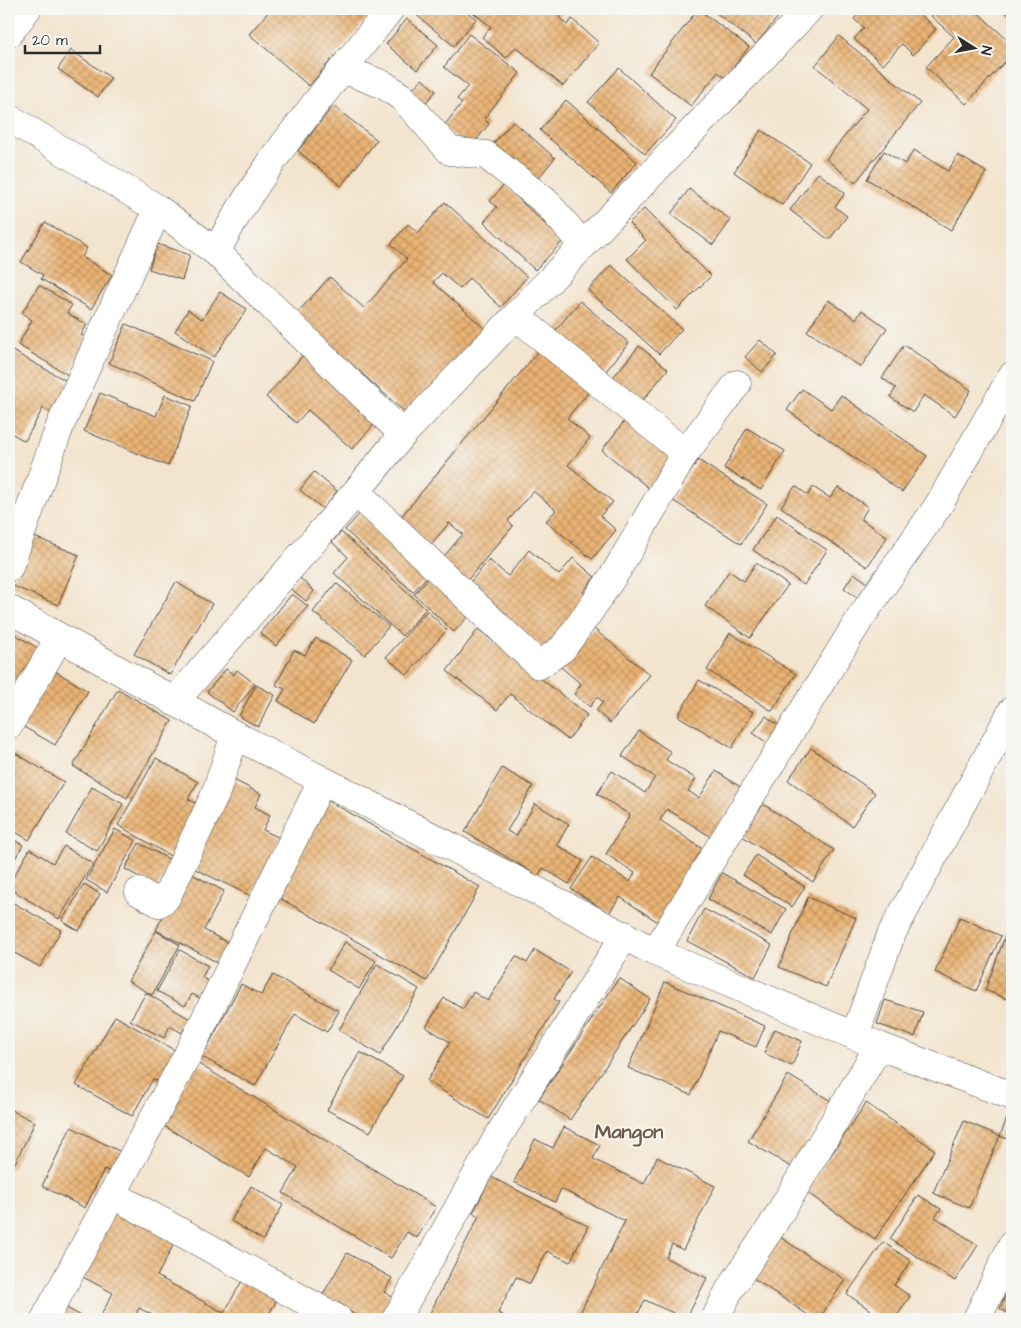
<svg xmlns="http://www.w3.org/2000/svg" width="1021" height="1328" font-family="'Architects Daughter',sans-serif">
<defs>
<pattern id="building-cross-hatch" width="8" height="8" patternUnits="userSpaceOnUse" patternTransform="scale(1.25)"><rect width="8" height="8" fill="#ebb475"/><path d="M0 0l8 8M0 8l8-8" fill="none" stroke="#bf9360"/></pattern>
</defs>
<rect width="100%" height="100%" fill="#f6f6f2"/>
<filter id="ink" filterUnits="userSpaceOnUse"><feTurbulence type="fractalNoise" baseFrequency=".02" numOctaves="2"/><feDisplacementMap in="SourceGraphic" scale="10" xChannelSelector="R" yChannelSelector="G"/><feConvolveMatrix kernelMatrix="1 2 1 2 8 2 1 2 1" color-interpolation-filters="sRGB"/></filter>
<filter id="wash" filterUnits="userSpaceOnUse"><feTurbulence type="fractalNoise" baseFrequency=".0096" numOctaves="4" result="noise"/><feDisplacementMap in="SourceGraphic" scale="20" xChannelSelector="R" yChannelSelector="G"/><feGaussianBlur stdDeviation="1.12" result="paint"/><feColorMatrix in="noise" values="0 0 0 0 0 0 0 0 0 0 0 0 0 0 0 0 0 1.4 0 .05"/><feComposite in="paint" operator="in"/></filter>
<g filter="url(#wash)">
<rect width="100%" height="100%" fill="#f3e4ce"/>
<g id="blocks">
<!-- building -->
<path fill="url(#building-cross-hatch)" d="M 271,9 L 286,9 L 290,12 L 294,9 L 375,9 L 309,86 L 249,34 Z
M 418,9 L 463,9 L 476,19 L 454,46 L 414,13 Z
M 469,9 L 559,9 L 563,13 L 559,17 L 567,25 L 572,19 L 599,43 L 563,86 L 516,47 L 506,58 L 482,37 L 491,27 Z
M 698,9 L 749,47 L 725,78 L 718,72 L 691,106 L 649,73 Z
M 711,9 L 768,9 L 778,17 L 756,44 Z
M 863,9 L 914,9 L 936,29 L 913,55 L 902,44 L 883,65 L 854,39 L 864,28 L 854,19 Z
M 938,9 L 974,9 L 1012,44 L 1012,54 L 966,104 L 926,67 L 954,37 L 931,16 Z
M 1002,9 L 1012,9 L 1012,18 Z
M 407,19 L 438,45 L 417,70 L 386,44 Z
M 469,34 L 520,73 L 484,119 L 489,124 L 470,148 L 443,127 L 462,103 L 457,99 L 468,86 L 444,67 Z
M 839,36 L 920,103 L 855,183 L 826,159 L 867,109 L 815,66 Z
M 71,50 L 111,78 L 98,97 L 58,69 Z
M 619,68 L 676,120 L 645,154 L 588,102 Z
M 422,79 L 436,91 L 421,108 L 407,95 Z
M 566,100 L 637,162 L 611,193 L 540,130 Z
M 333,106 L 377,140 L 341,186 L 298,151 Z
M 513,121 L 555,158 L 533,184 L 490,147 Z
M 761,130 L 810,163 L 782,205 L 734,172 Z
M 914,150 L 948,171 L 958,155 L 986,172 L 951,230 L 867,179 L 884,151 L 905,164 Z
M 818,173 L 845,193 L 835,207 L 847,216 L 829,240 L 790,210 Z
M 504,185 L 563,241 L 535,270 L 484,222 L 497,207 L 490,201 Z
M 689,189 L 731,220 L 713,245 L 671,214 Z
M 445,202 L 527,277 L 501,307 L 469,278 L 460,289 L 442,273 L 433,282 L 485,329 L 408,415 L 296,314 L 330,277 L 364,308 L 407,259 L 391,244 L 408,224 L 418,233 Z
M 644,209 L 711,276 L 677,310 L 627,259 L 646,240 L 629,223 Z
M 45,222 L 87,248 L 82,257 L 112,275 L 91,309 L 41,279 L 43,275 L 21,262 Z
M 157,244 L 190,255 L 182,280 L 149,269 Z
M 611,265 L 682,329 L 659,354 L 588,290 Z
M 39,285 L 72,305 L 67,313 L 87,325 L 81,335 L 89,339 L 68,375 L 18,345 L 32,320 L 22,313 Z
M 220,292 L 247,309 L 214,357 L 175,331 L 188,310 L 202,319 Z
M 828,300 L 856,319 L 862,310 L 887,328 L 861,367 L 807,331 Z
M 580,301 L 629,343 L 567,418 L 590,438 L 568,465 L 613,502 L 600,516 L 616,530 L 592,559 L 546,521 L 556,510 L 533,491 L 508,521 L 513,526 L 465,583 L 439,562 L 463,534 L 449,523 L 427,549 L 396,523 Z
M 126,324 L 212,361 L 195,401 L 109,363 Z
M 760,340 L 777,355 L 762,372 L 745,357 Z
M 904,345 L 971,390 L 955,416 L 924,395 L 913,412 L 890,397 L 896,388 L 882,378 Z
M 639,346 L 668,369 L 639,405 L 610,381 Z
M 9,349 L 74,385 L 57,416 L 43,408 L 25,441 L 9,432 Z
M 307,351 L 380,418 L 352,449 L 308,410 L 296,423 L 266,397 Z
M 802,389 L 831,409 L 841,395 L 927,456 L 902,492 L 787,410 Z
M 100,393 L 156,416 L 165,395 L 192,406 L 168,466 L 84,431 Z
M 626,419 L 676,460 L 651,490 L 602,450 Z
M 747,428 L 785,451 L 761,490 L 724,468 Z
M 698,460 L 767,504 L 741,544 L 672,500 Z
M 314,472 L 337,491 L 323,509 L 300,490 Z
M 795,486 L 808,495 L 813,487 L 830,498 L 838,487 L 868,507 L 861,519 L 887,537 L 867,567 L 781,507 Z
M 364,509 L 432,571 L 413,592 L 345,530 Z
M 777,515 L 827,550 L 804,585 L 753,550 Z
M 341,532 L 426,609 L 402,636 L 334,573 L 348,557 L 332,542 Z
M 32,536 L 79,555 L 58,605 L 11,585 Z
M 529,550 L 559,575 L 573,558 L 595,577 L 583,592 L 590,598 L 545,652 L 467,586 L 489,560 L 508,576 Z
M 756,563 L 788,585 L 750,638 L 705,606 L 729,571 L 744,581 Z
M 854,573 L 872,586 L 862,601 L 844,588 Z
M 432,574 L 473,611 L 454,632 L 414,594 Z
M 299,577 L 314,591 L 306,601 L 290,588 Z
M 176,582 L 212,604 L 170,675 L 134,654 Z
M 336,583 L 389,626 L 365,655 L 313,612 Z
M 292,594 L 308,606 L 276,646 L 260,633 Z
M 427,611 L 447,630 L 407,675 L 386,657 Z
M 593,628 L 650,675 L 610,723 L 596,711 L 603,702 L 597,697 L 590,707 L 574,694 L 581,684 L 561,667 Z
M 478,629 L 587,715 L 568,740 L 510,694 L 497,710 L 447,671 Z
M 9,631 L 38,648 L 9,699 Z
M 730,633 L 796,674 L 772,711 L 707,670 Z
M 316,638 L 352,660 L 314,724 L 278,701 L 285,689 L 276,685 L 294,650 L 305,655 Z
M 226,669 L 234,675 L 237,670 L 255,684 L 233,712 L 207,692 Z
M 55,671 L 88,691 L 55,745 L 22,726 Z
M 699,680 L 753,712 L 732,748 L 678,716 Z
M 256,685 L 275,695 L 258,727 L 239,716 Z
M 118,689 L 172,721 L 127,798 L 73,766 Z
M 766,716 L 782,728 L 770,745 L 753,733 Z
M 639,731 L 671,752 L 666,760 L 696,779 L 688,791 L 699,798 L 716,771 L 742,788 L 711,837 L 667,809 L 660,820 L 704,850 L 658,922 L 620,897 L 609,913 L 571,889 L 592,857 L 630,882 L 635,873 L 606,854 L 630,815 L 597,794 L 612,771 L 645,793 L 655,777 L 622,756 Z
M 811,748 L 875,793 L 852,826 L 788,780 Z
M 15,753 L 64,782 L 29,840 L 9,828 L 9,764 Z
M 156,758 L 198,782 L 188,799 L 203,807 L 174,858 L 118,825 Z
M 502,768 L 533,786 L 507,831 L 516,836 L 535,804 L 569,824 L 557,845 L 583,861 L 569,884 L 543,868 L 538,876 L 465,832 Z
M 232,779 L 261,794 L 255,807 L 270,815 L 263,830 L 280,838 L 251,896 L 189,866 Z
M 92,787 L 123,804 L 97,851 L 66,834 Z
M 327,800 L 480,887 L 427,981 L 274,895 Z
M 763,804 L 834,850 L 813,882 L 742,836 Z
M 115,829 L 136,841 L 107,892 L 86,880 Z
M 9,837 L 23,845 L 9,869 Z
M 139,843 L 172,861 L 157,887 L 125,869 Z
M 64,846 L 93,864 L 59,919 L 9,888 L 9,884 L 30,849 L 53,863 Z
M 756,855 L 805,887 L 792,907 L 743,875 Z
M 186,871 L 224,891 L 204,930 L 230,944 L 220,964 L 156,930 Z
M 722,873 L 786,909 L 772,935 L 708,899 Z
M 84,884 L 100,894 L 79,931 L 62,921 Z
M 808,897 L 856,918 L 826,987 L 779,967 Z
M 10,901 L 61,930 L 40,967 L 9,950 Z
M 704,909 L 772,945 L 755,977 L 687,941 Z
M 960,917 L 1001,936 L 976,991 L 935,972 Z
M 1012,918 L 1012,1001 L 985,990 Z
M 156,931 L 180,945 L 152,995 L 128,981 Z
M 345,942 L 376,961 L 359,989 L 328,970 Z
M 180,950 L 208,966 L 202,977 L 209,982 L 200,998 L 192,994 L 185,1006 L 157,991 Z
M 535,950 L 571,972 L 554,999 L 559,1002 L 488,1119 L 427,1081 L 450,1042 L 426,1027 L 444,998 L 463,1009 L 473,992 L 488,1001 L 516,956 L 527,963 Z
M 377,964 L 419,989 L 380,1055 L 339,1030 Z
M 273,975 L 339,1011 L 327,1032 L 295,1014 L 255,1086 L 202,1057 L 241,984 L 261,995 Z
M 619,978 L 650,999 L 570,1120 L 539,1099 Z
M 665,982 L 765,1026 L 756,1047 L 718,1031 L 691,1095 L 628,1068 Z
M 146,993 L 190,1019 L 182,1033 L 170,1026 L 164,1038 L 130,1020 Z
M 885,1000 L 923,1012 L 915,1037 L 877,1024 Z
M 115,1016 L 176,1051 L 159,1082 L 153,1079 L 132,1116 L 76,1085 Z
M 775,1029 L 802,1041 L 792,1066 L 764,1053 Z
M 360,1052 L 403,1076 L 370,1132 L 327,1110 Z
M 197,1063 L 436,1207 L 417,1238 L 407,1232 L 391,1258 L 283,1193 L 298,1167 L 266,1148 L 249,1177 L 161,1124 Z
M 788,1075 L 831,1101 L 791,1167 L 748,1141 Z
M 866,1103 L 935,1150 L 875,1239 L 806,1192 Z
M 1012,1106 L 1012,1141 L 1000,1136 Z
M 9,1109 L 35,1122 L 12,1169 L 9,1167 Z
M 964,1121 L 1000,1136 L 969,1208 L 933,1193 Z
M 71,1127 L 123,1153 L 113,1173 L 104,1169 L 85,1208 L 42,1186 Z
M 564,1127 L 600,1145 L 593,1159 L 644,1184 L 657,1157 L 715,1186 L 683,1250 L 672,1244 L 666,1258 L 707,1278 L 686,1319 L 645,1300 L 635,1319 L 577,1319 L 625,1221 L 561,1189 L 555,1202 L 514,1182 L 535,1139 L 553,1148 Z
M 491,1177 L 588,1226 L 570,1262 L 547,1251 L 530,1284 L 516,1277 L 498,1313 L 511,1319 L 427,1319 L 479,1216 L 473,1213 Z
M 251,1186 L 283,1205 L 263,1240 L 231,1221 Z
M 918,1195 L 941,1209 L 935,1217 L 978,1245 L 955,1281 L 890,1239 Z
M 118,1207 L 176,1240 L 157,1276 L 224,1313 L 243,1279 L 278,1298 L 266,1319 L 160,1319 L 139,1308 L 133,1319 L 99,1319 L 113,1293 L 81,1276 Z
M 777,1235 L 845,1280 L 819,1319 L 814,1319 L 750,1276 Z
M 883,1242 L 911,1261 L 894,1285 L 910,1296 L 895,1319 L 883,1319 L 847,1294 Z
M 347,1253 L 392,1278 L 384,1292 L 394,1298 L 382,1319 L 363,1319 L 322,1296 Z
M 1012,1279 L 1012,1315 L 1000,1309 Z
M 63,1306 L 87,1319 L 56,1319 Z"/>
</g>
</g>
<g filter="url(#ink)">
<use href="#blocks" fill-opacity="0" stroke="#494743" stroke-width="1"/>
<g fill="none" stroke-linecap="round" stroke-linejoin="round">
<defs>
<path id="minor" d="M 9,33 L 27,9
M 343,69 L 384,85 L 403,98 L 450,151 L 486,155 L 545,201 L 583,245
M 9,118 L 158,209 L 216,252 L 403,434
M 216,252 C 262,163 329,88 390,9
M 516,316 L 685,453
M 356,492 L 539,665 L 562,649 L 587,615 L 617,570 L 685,453 L 737,384
M 9,567 L 60,426 L 158,209
M 174,702 L 356,492 L 403,434 L 809,9
M 9,725 L 59,638
M 139,892 L 159,903 L 166,898 L 215,795 L 235,735
M 655,952 L 861,617 L 938,506 L 1012,376
M 855,1035 L 891,935 L 1012,711
M 112,1194 L 338,1319
M 45,1319 L 187,1056 L 322,781
M 396,1319 L 496,1140 L 625,935
M 715,1319 L 730,1289 L 772,1226 L 879,1046
M 977,1319 L 1012,1245"/>
<path id="highway" d="M 9,609 L 235,735 L 655,952 L 879,1046 L 1012,1096"/>
</defs>
<!-- minor casing -->
<use href="#minor" stroke="#494743" stroke-width="29"/>
<!-- highway casing -->
<use href="#highway" stroke="#494743" stroke-width="29"/>
<!-- minor -->
<use href="#minor" stroke="#fff" stroke-width="28"/>
<!-- highway -->
<use href="#highway" stroke="#fff" stroke-width="28"/>
</g>
</g>
<g text-anchor="middle" dominant-baseline="central" stroke-width="4" stroke-linejoin="round" paint-order="stroke">
<!-- district labels -->
<g font-size="20" font-weight="bold" fill="#6e5b45" stroke="#f6f6f2">
<text x="629" y="1132">Mangon</text>
</g>
</g>
<!-- margin -->
<rect width="1021" height="1328" fill="none" stroke="#f6f6f2" stroke-width="30"/>
<!-- north arrow -->
<g transform="translate(974 48) rotate(101)" stroke="#f6f6f2" stroke-width="4" paint-order="stroke">
<path d="M0-4L9 19L0 12L-9 19Z" fill="#2b2b2b"/>
<text y="-8" font-size="14" font-weight="bold" text-anchor="middle" fill="#2b2b2b">N</text>
</g>
<!-- scale -->
<path d="M25 45v8h75v-8" fill="none" stroke="#2b2b2b" stroke-width="2.5"/>
<text x="32" y="45" font-size="15" fill="#2b2b2b" stroke="#f6f6f2" stroke-width="4" paint-order="stroke">20 m</text>
</svg>
